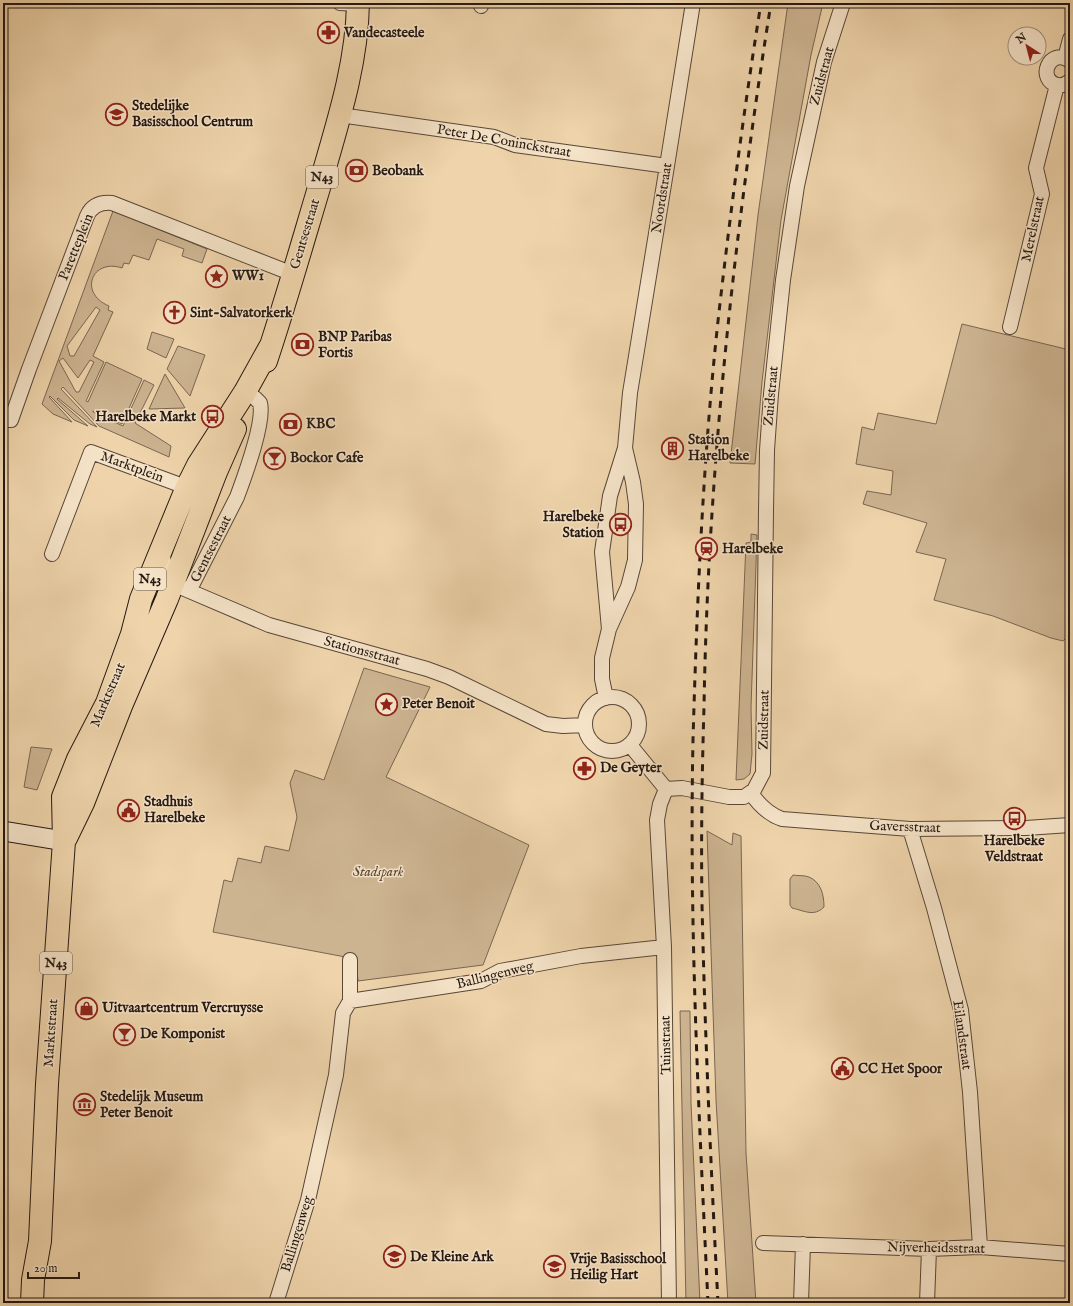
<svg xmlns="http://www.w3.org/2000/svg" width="1073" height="1306" font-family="'IM FELL English',serif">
<rect width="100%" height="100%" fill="#efd4ab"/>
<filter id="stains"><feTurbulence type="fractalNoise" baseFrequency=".005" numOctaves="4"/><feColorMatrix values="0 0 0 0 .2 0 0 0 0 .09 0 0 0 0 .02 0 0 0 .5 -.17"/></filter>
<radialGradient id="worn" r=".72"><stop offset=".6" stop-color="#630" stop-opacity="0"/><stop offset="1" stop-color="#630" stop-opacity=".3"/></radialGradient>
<!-- green -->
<path fill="#cdb491" stroke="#796652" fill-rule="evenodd" d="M 788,3 L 823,3 L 811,55 L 781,220 L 762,382 L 755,464 L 730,463 L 758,215 Z
M 113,211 L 207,249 L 202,263 L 182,256 L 184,249 L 157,239 L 149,260 L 133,255 L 129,264 L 124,263 L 122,268 C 92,258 78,293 109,306 L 108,310 L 113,312 L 93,356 L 104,362 L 86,401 L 88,402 L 106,362 L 142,379 L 122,424 L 93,411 L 93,412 L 123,426 L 144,380 L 154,385 L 135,423 L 171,446 L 169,457 L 99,426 L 63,387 L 61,389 L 97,427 L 90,424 L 58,398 L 57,399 L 88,426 L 74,420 L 50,396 L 49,397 L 72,422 L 53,414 L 42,404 ZM 96,307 L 100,310 L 74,356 L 70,356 L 67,346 ZM 63,358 L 78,378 L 90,360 L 94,362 L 79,392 L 76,392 L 59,361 Z
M 962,324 L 1070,350 L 1070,634 L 1063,641 L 1051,638 L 993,616 L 934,600 L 946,559 L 916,552 L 927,523 L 863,504 L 867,491 L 891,495 L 893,471 L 856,464 L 862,427 L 874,430 L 878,413 L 936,424 Z
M 152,332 L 174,339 L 166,358 L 147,349 Z
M 178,346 L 205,355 L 190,396 L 167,369 Z
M 165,374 L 185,408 L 149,409 Z
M 751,534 L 757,535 L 751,707 L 752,754 L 750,774 L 744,779 L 736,780 L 746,543 L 751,542 Z
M 364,668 L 430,687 L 386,777 L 529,845 L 483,965 L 358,981 L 356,959 L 213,932 L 224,880 L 232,882 L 238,858 L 261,863 L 265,846 L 289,851 L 297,817 L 290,783 L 295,770 L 324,780 Z
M 31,747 L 52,749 L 37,790 L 24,787 Z
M 707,831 L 732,845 L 733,833 L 741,836 L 746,1153 L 756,1303 L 728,1303 L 716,1100 Z
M 793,875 C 798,876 804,875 809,877 C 821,882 824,895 824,907 C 814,917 805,911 792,908 L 790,905 L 790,879 Z
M 680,1011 L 690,1011 L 691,1103 L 700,1303 L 686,1303 Z"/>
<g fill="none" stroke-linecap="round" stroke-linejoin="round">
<defs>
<path id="street" d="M 340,3 L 358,4
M 481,6 L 482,3
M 1065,58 L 1070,39
M 1070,61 C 1049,46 1036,81 1058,85 C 1063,86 1066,84 1070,81
M 340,115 L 494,137 L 515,145 L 667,166
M 1010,327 L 1042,194 L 1036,168 L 1057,85
M 3,420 L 11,420 L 29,369 L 87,216 C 92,205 101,202 112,203 L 293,274
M 162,551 L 166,573 L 173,584 L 269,625 L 427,669 L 449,677 L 546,724 L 563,726 L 585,725
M 52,554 L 91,452 L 194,490
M 189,591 L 237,497 C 244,478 265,422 260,403 L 255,398 L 245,392
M 609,629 L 602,552 L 610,496 L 625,448 L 630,393 L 667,166 L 693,3
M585 724a27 27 0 1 1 54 0a27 27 0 1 1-54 0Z
M 606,698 L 602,679 L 602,658 L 609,629 L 628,587 L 635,560 L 636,504 L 633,482 L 625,448
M 630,745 L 666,789
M 666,789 L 682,788 L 729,797 L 744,797 L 754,790 L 763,773 L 766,510 L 767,450 L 771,394 L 783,280 L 797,186 L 824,62 L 843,3
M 666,789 L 660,804 L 657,820 L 664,947 L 669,1303
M 751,793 C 759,805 768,814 782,819 L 910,829 L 1026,828 L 1070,825
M 910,829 L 934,908 L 961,1010 L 970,1092 L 980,1247
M 350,960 L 350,1001
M 763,1243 L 929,1249 L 980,1247 L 1070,1254
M 276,1303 L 308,1200 L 336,1075 L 343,1013 L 350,1001 L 481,981 L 500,971 L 581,956 L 664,947
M 801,1303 L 803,1244
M 927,1303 L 929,1249"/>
<path id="secondary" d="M 3,831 L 64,841"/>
<path id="primary" d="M 266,361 C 286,301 303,241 321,181 C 338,122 357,64 358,3
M 66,838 L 83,803 L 121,706 L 167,599 L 216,472 L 235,429
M 32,1303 L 33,1280 L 40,1241 L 47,1084 L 64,841 L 63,797 L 78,759 L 107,703 L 132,634 L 141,599 L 187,487 L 198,465 L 245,392 L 270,347"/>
</defs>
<!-- street casing -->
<use href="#street" stroke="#584738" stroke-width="16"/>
<!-- secondary casing -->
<use href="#secondary" stroke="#251812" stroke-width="21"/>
<!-- primary casing -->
<use href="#primary" stroke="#251812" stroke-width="24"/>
<!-- street -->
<use href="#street" stroke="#f5e3c8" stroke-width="14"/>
<!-- secondary -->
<use href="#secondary" stroke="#f5e3c8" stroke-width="19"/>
<!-- primary -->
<use href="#primary" stroke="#efd4ab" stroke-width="22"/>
<!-- rail -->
<path stroke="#251812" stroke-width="3" stroke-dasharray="7 7" stroke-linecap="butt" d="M 708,1303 C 699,1116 689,927 693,740 C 697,600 703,460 718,321 C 730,215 744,109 761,3
M 718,1303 C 711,1170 705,1037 702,904 C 701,838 702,772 704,707 C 708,471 734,236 771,3"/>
</g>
<!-- icons -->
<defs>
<symbol id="pharmacy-ring" viewBox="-11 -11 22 22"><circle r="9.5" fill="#f5e3c8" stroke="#8f2418" stroke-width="1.5"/><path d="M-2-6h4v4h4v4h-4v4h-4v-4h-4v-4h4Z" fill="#8f2418"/></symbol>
<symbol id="school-ring" viewBox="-11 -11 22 22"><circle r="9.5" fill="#f5e3c8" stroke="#8f2418" stroke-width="1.5"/><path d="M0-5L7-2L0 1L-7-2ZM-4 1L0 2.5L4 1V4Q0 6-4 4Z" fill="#8f2418"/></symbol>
<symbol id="bank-ring" viewBox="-11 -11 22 22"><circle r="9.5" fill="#f5e3c8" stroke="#8f2418" stroke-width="1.5"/><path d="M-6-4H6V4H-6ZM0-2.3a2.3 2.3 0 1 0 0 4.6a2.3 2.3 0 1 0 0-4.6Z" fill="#8f2418"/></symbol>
<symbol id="sight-ring" viewBox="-11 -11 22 22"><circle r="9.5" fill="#f5e3c8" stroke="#8f2418" stroke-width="1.5"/><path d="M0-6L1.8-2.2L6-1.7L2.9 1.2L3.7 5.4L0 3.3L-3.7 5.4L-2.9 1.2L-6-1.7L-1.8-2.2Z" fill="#8f2418"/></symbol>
<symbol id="church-ring" viewBox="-11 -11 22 22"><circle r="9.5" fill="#f5e3c8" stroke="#8f2418" stroke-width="1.5"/><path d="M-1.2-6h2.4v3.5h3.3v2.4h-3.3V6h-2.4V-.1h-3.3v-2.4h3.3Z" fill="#8f2418"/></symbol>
<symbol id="bus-ring" viewBox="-11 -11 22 22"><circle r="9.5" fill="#f5e3c8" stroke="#8f2418" stroke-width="1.5"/><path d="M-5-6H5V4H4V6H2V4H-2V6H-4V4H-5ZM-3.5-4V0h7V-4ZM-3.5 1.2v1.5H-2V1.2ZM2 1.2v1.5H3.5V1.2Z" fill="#8f2418"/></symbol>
<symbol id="building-ring" viewBox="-11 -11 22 22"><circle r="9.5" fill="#f5e3c8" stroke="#8f2418" stroke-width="1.5"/><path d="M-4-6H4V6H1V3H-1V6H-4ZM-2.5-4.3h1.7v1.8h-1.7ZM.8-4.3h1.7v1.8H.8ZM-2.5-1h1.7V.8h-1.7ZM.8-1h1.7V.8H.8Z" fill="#8f2418"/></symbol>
<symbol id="bar-ring" viewBox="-11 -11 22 22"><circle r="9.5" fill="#f5e3c8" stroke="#8f2418" stroke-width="1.5"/><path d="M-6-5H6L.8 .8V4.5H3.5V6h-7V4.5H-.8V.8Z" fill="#8f2418"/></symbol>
<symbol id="station-ring" viewBox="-11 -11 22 22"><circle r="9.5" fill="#f5e3c8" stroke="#8f2418" stroke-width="1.5"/><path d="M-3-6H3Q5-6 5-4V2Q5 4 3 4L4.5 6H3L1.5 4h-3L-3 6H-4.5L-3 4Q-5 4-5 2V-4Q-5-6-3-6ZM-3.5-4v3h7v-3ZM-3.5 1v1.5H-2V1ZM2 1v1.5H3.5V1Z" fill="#8f2418"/></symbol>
<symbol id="civic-ring" viewBox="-11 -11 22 22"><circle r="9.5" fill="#f5e3c8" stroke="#8f2418" stroke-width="1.5"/><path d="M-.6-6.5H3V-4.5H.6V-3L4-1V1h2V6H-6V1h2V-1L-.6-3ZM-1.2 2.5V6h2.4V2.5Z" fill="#8f2418"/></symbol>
<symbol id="shop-ring" viewBox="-11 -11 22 22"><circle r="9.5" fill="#f5e3c8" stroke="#8f2418" stroke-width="1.5"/><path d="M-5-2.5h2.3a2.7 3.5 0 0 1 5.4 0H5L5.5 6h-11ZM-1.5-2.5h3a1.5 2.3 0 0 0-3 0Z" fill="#8f2418"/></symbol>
<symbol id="museum-ring" viewBox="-11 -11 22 22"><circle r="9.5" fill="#f5e3c8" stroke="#8f2418" stroke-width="1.5"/><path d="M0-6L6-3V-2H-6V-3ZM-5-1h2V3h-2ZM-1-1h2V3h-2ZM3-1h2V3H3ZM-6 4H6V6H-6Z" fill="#8f2418"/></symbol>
</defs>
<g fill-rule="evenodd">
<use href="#pharmacy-ring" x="316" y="20" width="25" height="25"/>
<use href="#school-ring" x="104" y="102" width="25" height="25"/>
<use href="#bank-ring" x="344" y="158" width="25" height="25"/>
<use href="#sight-ring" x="204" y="264" width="25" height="25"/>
<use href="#church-ring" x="162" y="300" width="25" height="25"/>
<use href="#bank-ring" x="290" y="332" width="25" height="25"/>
<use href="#bus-ring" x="200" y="404" width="25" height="25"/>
<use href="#bank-ring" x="278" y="412" width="25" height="25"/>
<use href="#building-ring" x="660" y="436" width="25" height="25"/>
<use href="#bar-ring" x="262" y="446" width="25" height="25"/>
<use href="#bus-ring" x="608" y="512" width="25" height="25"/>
<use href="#station-ring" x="694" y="536" width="25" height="25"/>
<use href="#sight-ring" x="374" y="692" width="25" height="25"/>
<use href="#pharmacy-ring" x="572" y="756" width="25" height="25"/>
<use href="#civic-ring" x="116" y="798" width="25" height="25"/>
<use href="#bus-ring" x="1002" y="806" width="25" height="25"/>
<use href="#shop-ring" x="74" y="996" width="25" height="25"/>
<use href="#bar-ring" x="112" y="1022" width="25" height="25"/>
<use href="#civic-ring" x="830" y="1056" width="25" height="25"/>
<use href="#museum-ring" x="72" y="1092" width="25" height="25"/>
<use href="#school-ring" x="382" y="1244" width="25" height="25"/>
<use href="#school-ring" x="542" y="1254" width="25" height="25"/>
</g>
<g text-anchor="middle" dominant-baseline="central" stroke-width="3" stroke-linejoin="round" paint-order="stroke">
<!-- shield labels -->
<g fill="#f5e3c8" stroke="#635549" stroke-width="1">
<rect x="306" y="166" width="32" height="22" rx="3"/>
<rect x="134" y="568" width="32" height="22" rx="3"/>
<rect x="40" y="952" width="32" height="22" rx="3"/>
</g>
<g font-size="13" font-weight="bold" fill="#251812">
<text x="322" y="177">N43</text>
<text x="150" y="579">N43</text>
<text x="56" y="963">N43</text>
</g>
<!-- poi labels -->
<g font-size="14" font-weight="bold" fill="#251812" stroke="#f5e3c8" text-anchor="start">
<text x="344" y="33">Vandecasteele</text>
<text x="132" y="106">Stedelijke<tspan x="132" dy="16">Basisschool Centrum</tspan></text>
<text x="372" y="171">Beobank</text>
<text x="232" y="276">WW1</text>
<text x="190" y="313">Sint-Salvatorkerk</text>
<text x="318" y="337">BNP Paribas<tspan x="318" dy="16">Fortis</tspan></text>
<text x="196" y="417" text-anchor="end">Harelbeke Markt</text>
<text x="306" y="424">KBC</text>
<text x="688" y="440">Station<tspan x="688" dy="16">Harelbeke</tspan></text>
<text x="290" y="458">Bockor Cafe</text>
<text x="604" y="517" text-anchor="end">Harelbeke<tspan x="604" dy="16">Station</tspan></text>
<text x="722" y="549">Harelbeke</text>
<text x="402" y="704">Peter Benoit</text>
<text x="600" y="768">De Geyter</text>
<text x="144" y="802">Stadhuis<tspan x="144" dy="16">Harelbeke</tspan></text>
<text x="1014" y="841" text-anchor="middle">Harelbeke<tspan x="1014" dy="16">Veldstraat</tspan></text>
<text x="102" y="1008">Uitvaartcentrum Vercruysse</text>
<text x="140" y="1034">De Komponist</text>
<text x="858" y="1069">CC Het Spoor</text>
<text x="100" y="1097">Stedelijk Museum<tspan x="100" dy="16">Peter Benoit</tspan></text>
<text x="410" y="1257">De Kleine Ark</text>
<text x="570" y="1259">Vrije Basisschool<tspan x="570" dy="16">Heilig Hart</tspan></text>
</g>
<!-- street labels -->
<g font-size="14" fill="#251812" stroke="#f5e3c8">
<text transform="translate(822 76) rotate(-75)">Zuidstraat</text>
<text transform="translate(504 141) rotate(10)">Peter De Coninckstraat</text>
<text transform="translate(662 198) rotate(-81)">Noordstraat</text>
<text transform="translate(1033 229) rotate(-78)">Merelstraat</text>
<text transform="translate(305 234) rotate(-73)">Gentsestraat</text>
<text transform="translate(76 247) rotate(-68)">Paretteplein</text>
<text transform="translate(771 396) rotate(-85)">Zuidstraat</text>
<text transform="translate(132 467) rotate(20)">Marktplein</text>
<text transform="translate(211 549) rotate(-63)">Gentsestraat</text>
<text transform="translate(362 651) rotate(15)">Stationsstraat</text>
<text transform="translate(108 695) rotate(-67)">Marktstraat</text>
<text transform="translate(764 720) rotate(-89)">Zuidstraat</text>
<text transform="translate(905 827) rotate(2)">Gaversstraat</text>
<text transform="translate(495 975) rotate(-14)">Ballingenweg</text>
<text transform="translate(51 1033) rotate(-86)">Marktstraat</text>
<text transform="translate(962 1035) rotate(82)">Eilandstraat</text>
<text transform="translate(666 1045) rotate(-91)">Tuinstraat</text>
<text transform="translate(297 1234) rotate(-73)">Ballingenweg</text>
<text transform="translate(936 1248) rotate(1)">Nijverheidsstraat</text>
</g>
<!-- park labels -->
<g font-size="14" font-style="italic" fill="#574738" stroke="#f5e3c8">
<text x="378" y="872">Stadspark</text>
</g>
</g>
<!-- margin -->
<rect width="1073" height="1306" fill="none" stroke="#efd4ab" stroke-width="16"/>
<rect x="4" y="4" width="1065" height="1298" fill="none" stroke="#251812" stroke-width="2"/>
<rect x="8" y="8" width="1057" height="1290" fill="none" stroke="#251812"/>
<!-- north arrow -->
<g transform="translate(1027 46) rotate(324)"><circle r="19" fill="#f5e3c8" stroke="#a2927f"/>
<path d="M0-3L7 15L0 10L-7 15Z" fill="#8f2418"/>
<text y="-6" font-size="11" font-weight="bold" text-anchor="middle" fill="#251812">N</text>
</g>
<!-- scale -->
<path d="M28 1272v6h51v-6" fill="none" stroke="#251812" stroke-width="2"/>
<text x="34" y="1272" font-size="12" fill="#251812" stroke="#f5e3c8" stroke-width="3" paint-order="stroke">20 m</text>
<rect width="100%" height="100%" filter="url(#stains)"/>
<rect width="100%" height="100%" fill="url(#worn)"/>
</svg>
